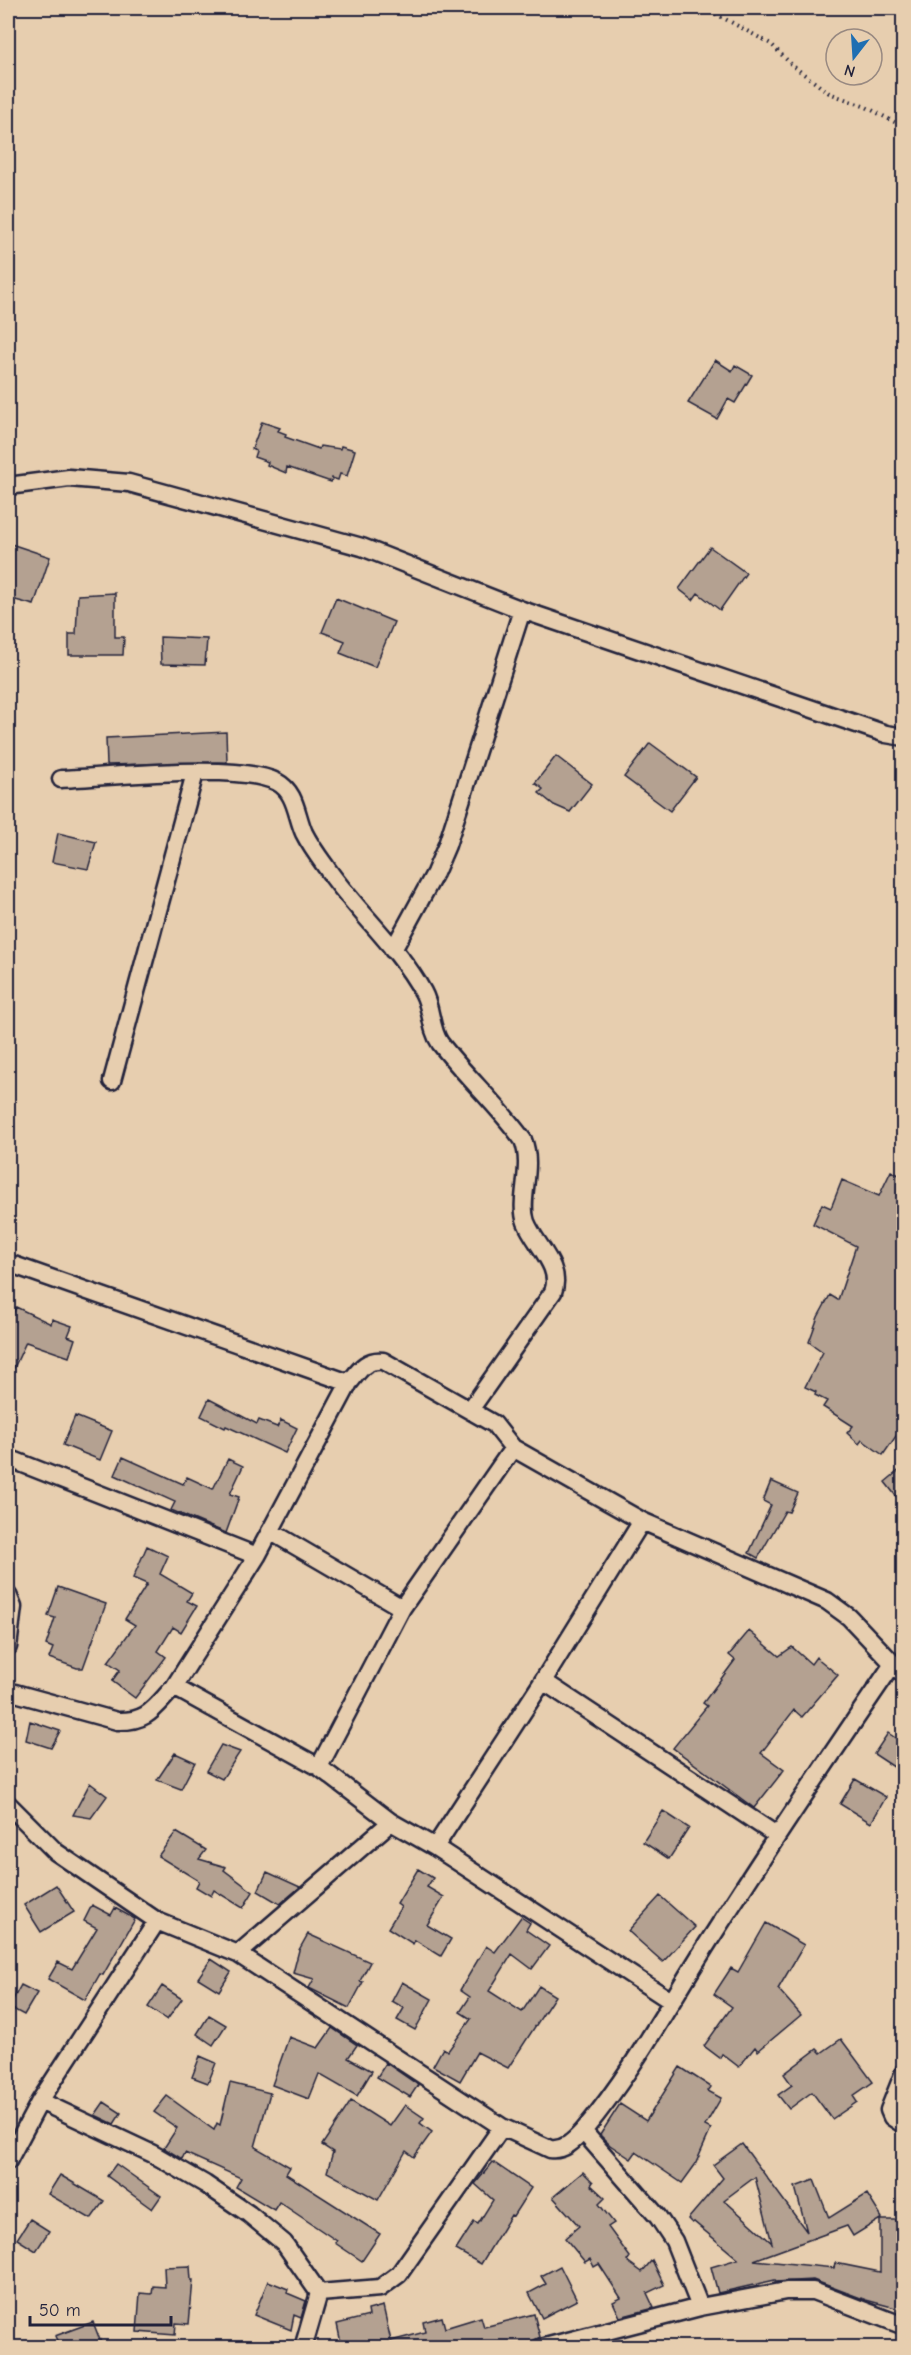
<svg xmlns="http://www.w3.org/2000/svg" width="911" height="2355" font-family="'Comic Neue',sans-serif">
<rect width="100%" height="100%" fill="#e7ceaf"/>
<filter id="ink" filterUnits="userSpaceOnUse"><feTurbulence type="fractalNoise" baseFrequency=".0167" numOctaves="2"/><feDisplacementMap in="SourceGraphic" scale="12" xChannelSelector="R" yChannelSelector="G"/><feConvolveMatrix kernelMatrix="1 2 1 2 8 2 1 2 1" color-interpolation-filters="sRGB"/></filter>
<g filter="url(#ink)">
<!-- building -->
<path fill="#b4a191" stroke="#22223b" stroke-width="1.5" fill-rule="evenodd" d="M 715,360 L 732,371 L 735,365 L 752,375 L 735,403 L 728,399 L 717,419 L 688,403 Z
M 262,422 L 280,428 L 278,431 L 286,434 L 285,437 L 319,449 L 320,446 L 340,449 L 341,446 L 355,450 L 347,476 L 340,474 L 338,480 L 332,478 L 331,482 L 287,467 L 286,473 L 267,465 L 268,462 L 254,457 L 256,451 L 252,449 Z
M 8,543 L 50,557 L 34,605 L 8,598 Z
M 710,547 L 746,573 L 720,610 L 698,593 L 693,600 L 679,589 Z
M 115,593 L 115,637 L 124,637 L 123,655 L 69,655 L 69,634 L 76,634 L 78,595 Z
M 336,598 L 394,622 L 375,667 L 340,653 L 345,641 L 322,632 Z
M 160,637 L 207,639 L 205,665 L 161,664 Z
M 226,732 L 227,762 L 107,765 L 106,738 Z
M 650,743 L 696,777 L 670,811 L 624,777 Z
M 556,756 L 592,784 L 570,812 L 554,805 L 539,793 L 543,789 L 535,783 Z
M 58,833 L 96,842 L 88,869 L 52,862 Z
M 891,1171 L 903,1177 L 903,1426 L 883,1455 L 862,1440 L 859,1444 L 847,1433 L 853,1426 L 823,1407 L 827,1401 L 815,1395 L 816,1392 L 805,1387 L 823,1352 L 809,1342 L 818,1317 L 830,1295 L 838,1300 L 856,1246 L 813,1224 L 822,1204 L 831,1208 L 842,1180 L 879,1196 Z
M 16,1307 L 51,1324 L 52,1319 L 72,1326 L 68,1336 L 75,1339 L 69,1357 L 26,1342 L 8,1381 L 8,1314 L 12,1316 Z
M 209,1399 L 257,1424 L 259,1420 L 277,1427 L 281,1420 L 297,1428 L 285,1453 L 226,1426 L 225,1428 L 201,1416 Z
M 75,1416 L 112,1431 L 100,1460 L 63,1445 Z
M 123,1457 L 183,1484 L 187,1477 L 213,1489 L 228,1459 L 243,1466 L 230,1494 L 239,1497 L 226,1533 L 171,1510 L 175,1502 L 115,1475 Z
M 903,1467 L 903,1505 L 885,1482 Z
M 771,1481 L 798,1493 L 789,1512 L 785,1511 L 758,1558 L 749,1553 L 771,1505 L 763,1501 Z
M 147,1546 L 168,1556 L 160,1574 L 192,1593 L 187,1601 L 197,1606 L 181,1632 L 173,1627 L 158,1651 L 166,1657 L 135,1698 L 112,1681 L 120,1670 L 108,1662 L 135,1625 L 125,1619 L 147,1584 L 133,1578 Z
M 58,1587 L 106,1604 L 83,1668 L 77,1668 L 49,1658 L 53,1648 L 46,1645 L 55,1618 L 48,1616 Z
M 749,1631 L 779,1656 L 792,1647 L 811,1664 L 816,1657 L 838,1675 L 802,1717 L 794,1710 L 761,1753 L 784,1770 L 754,1808 L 673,1748 L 707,1706 L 703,1703 L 735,1660 L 729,1655 Z
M 30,1721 L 60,1731 L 51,1748 L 26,1740 Z
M 888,1733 L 903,1743 L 903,1773 L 874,1754 Z
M 221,1745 L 240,1752 L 222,1779 L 206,1771 Z
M 175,1753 L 195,1762 L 181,1789 L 157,1780 Z
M 855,1779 L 886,1797 L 871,1823 L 840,1804 Z
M 90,1783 L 107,1796 L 91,1818 L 73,1815 Z
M 663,1811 L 689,1828 L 669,1859 L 643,1842 Z
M 176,1832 L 206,1850 L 199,1859 L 226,1867 L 224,1870 L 253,1892 L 243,1908 L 214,1890 L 211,1896 L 196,1887 L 199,1881 L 158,1856 Z
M 418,1869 L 433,1878 L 427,1887 L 444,1897 L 427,1925 L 451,1939 L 441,1956 L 415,1940 L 413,1944 L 388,1928 L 401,1907 L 397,1904 Z
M 267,1872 L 300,1887 L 280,1904 L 258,1891 Z
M 56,1885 L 74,1912 L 41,1932 L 24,1905 Z
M 660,1896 L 695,1927 L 663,1962 L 628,1931 Z
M 92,1905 L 111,1915 L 115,1908 L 135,1919 L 103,1975 L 100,1974 L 85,2000 L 48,1979 L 58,1962 L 72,1969 L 97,1928 L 84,1921 Z
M 521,1917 L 530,1923 L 526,1930 L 549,1946 L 532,1969 L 512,1954 L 489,1991 L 522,2012 L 539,1986 L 555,1996 L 508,2068 L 477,2052 L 460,2081 L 433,2066 L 443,2048 L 448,2051 L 471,2019 L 460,2012 L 470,1997 L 460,1990 L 486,1946 L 495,1952 Z
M 766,1923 L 804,1945 L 778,1989 L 801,2015 L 758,2051 L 755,2047 L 739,2067 L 722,2054 L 720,2058 L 704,2046 L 732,2007 L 714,1994 L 731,1968 L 738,1972 Z
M 308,1934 L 370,1962 L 360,1981 L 363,1982 L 349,2008 L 309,1988 L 314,1979 L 293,1973 L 299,1950 Z
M 211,1959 L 231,1972 L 219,1991 L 198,1978 Z
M 402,1982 L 432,1999 L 415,2030 L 397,2020 L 404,2008 L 392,2001 Z
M 21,1985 L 37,1993 L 24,2015 L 9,2007 Z
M 162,1986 L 182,1999 L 167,2020 L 148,2007 Z
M 209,2015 L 226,2025 L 213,2045 L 197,2034 Z
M 332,2028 L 357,2045 L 348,2058 L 372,2071 L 357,2096 L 319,2074 L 309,2099 L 272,2085 L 289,2037 L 318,2048 Z
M 841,2039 L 873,2082 L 853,2096 L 857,2102 L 832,2119 L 812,2092 L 789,2109 L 778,2095 L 792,2085 L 784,2074 L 817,2049 L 821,2053 Z
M 200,2056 L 216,2063 L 208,2083 L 192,2077 Z
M 386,2063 L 418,2085 L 410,2097 L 377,2077 Z
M 680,2067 L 711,2087 L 708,2091 L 721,2098 L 705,2126 L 711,2129 L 695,2165 L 682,2183 L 636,2152 L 631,2159 L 610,2145 L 600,2135 L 620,2104 L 646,2121 Z
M 230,2083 L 270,2093 L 255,2147 L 290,2167 L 286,2174 L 380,2234 L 362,2261 L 335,2243 L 337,2241 L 279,2202 L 274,2210 L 236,2187 L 241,2178 L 185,2153 L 182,2159 L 164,2148 L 177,2128 L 154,2112 L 167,2096 L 214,2130 L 217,2123 L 220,2125 Z
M 351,2101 L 390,2126 L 405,2105 L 424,2118 L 420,2123 L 432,2132 L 414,2157 L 406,2151 L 378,2200 L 327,2172 L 333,2152 L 322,2145 Z
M 104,2102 L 121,2113 L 114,2124 L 95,2115 Z
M 742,2144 L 807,2232 L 795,2187 L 814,2180 L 829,2218 L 867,2194 L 882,2218 L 853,2236 L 847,2226 L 754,2260 L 834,2268 L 835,2263 L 880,2272 L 880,2220 L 903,2220 L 903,2310 L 866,2300 L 813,2280 L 775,2282 L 775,2280 L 718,2293 L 711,2267 L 738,2259 L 694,2222 L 692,2223 L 688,2219 L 723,2178 L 713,2165 ZM 755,2177 L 772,2243 L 724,2200 Z
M 493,2162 L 531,2188 L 513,2216 L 511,2215 L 481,2264 L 456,2250 L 474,2222 L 478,2224 L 493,2200 L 475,2184 Z
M 116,2164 L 161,2196 L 152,2209 L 107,2176 Z
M 583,2172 L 593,2182 L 591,2185 L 605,2198 L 599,2204 L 614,2223 L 608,2227 L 630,2257 L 627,2261 L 642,2272 L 652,2260 L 664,2285 L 647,2293 L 654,2308 L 620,2317 L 613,2302 L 621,2298 L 599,2264 L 594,2267 L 590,2259 L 585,2262 L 565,2238 L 579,2226 L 553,2197 Z
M 60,2175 L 104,2201 L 91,2219 L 48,2194 Z
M 30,2219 L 49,2231 L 36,2251 L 17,2239 Z
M 190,2266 L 191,2280 L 193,2280 L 189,2324 L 176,2323 L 175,2335 L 137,2332 L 140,2293 L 152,2294 L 153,2286 L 165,2287 L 164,2267 Z
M 560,2266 L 577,2300 L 542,2318 L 529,2293 L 546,2284 L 541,2276 Z
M 268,2281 L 288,2289 L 287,2293 L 306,2301 L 301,2318 L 294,2315 L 291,2330 L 254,2315 Z
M 383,2306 L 391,2341 L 425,2332 L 423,2322 L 442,2317 L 445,2328 L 481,2317 L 484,2327 L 534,2314 L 540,2337 L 534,2340 L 531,2345 L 522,2348 L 342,2348 L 337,2324 L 369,2316 L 368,2310 Z
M 93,2322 L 103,2348 L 60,2348 L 55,2336 Z"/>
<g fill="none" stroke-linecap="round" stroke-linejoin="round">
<defs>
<path id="street" d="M 8,486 L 69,478 L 129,483 L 362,547 L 522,610 L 886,734 L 904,737
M 61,779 C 109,777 238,762 277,782 C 296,792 296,815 304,833 C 310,845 318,856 326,867 C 355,910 398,946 423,992 C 432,1008 430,1029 440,1043 C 466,1077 498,1105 523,1140 C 534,1167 518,1200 526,1222 C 535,1245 563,1267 553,1292 L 470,1410
M 393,950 L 435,873 L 447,845 L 522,610
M 112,1081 L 195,773
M 8,1263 L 349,1383
M 8,1458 L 257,1556
M 642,1521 L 827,1601 L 849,1617 L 904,1675
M 270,1531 L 402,1608
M 8,1595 L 13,1607 L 8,1647
M 543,1681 L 776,1835
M 174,1687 L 257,1556 L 349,1383 C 359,1371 365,1359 383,1361 L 494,1424 L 513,1448
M 8,1691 L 117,1721 C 148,1722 154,1708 174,1687 L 319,1767 L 391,1822 L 435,1847 L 671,2001
M 319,1767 L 402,1608 L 513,1448 L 642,1521 L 543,1681 L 435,1847
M 8,1804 L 56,1852 L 157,1921 L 238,1954 L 502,2127 L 550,2149 C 564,2151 574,2141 584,2130 C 632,2073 669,2004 709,1941 C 769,1847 830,1756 893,1664
M 238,1954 L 391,1822
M 904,2072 L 889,2110 L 892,2117 L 904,2125
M 40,2101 L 153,2154 L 205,2184 L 249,2214 L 284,2243 L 319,2293 L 380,2288 L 399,2274 L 502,2127
M 583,2131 L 658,2217 L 674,2241 L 700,2307
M 8,2161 L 40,2101 L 157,1921
M 303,2348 L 319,2293
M 541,2348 L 700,2307 L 786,2291 L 813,2291 L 904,2326"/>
</defs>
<!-- street casing -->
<use href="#street" stroke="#22223b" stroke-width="21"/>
<!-- path -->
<path stroke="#22223b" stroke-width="4" stroke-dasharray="1.5 4.5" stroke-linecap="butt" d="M 705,8 L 771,44 L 793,66 L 829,93 L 866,107 L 904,127"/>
<!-- street -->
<use href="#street" stroke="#e7ceaf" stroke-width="16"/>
</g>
</g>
<!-- margin -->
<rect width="911" height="2355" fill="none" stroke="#e7ceaf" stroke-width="30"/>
<rect x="15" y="15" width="881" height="2325" fill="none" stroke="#22223b" stroke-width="2" filter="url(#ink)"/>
<!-- north arrow -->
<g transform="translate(854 57) rotate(197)"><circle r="28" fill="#e7ceaf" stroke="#988981" stroke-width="1.5"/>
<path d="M0-4.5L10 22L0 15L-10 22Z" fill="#1f6fb2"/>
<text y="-9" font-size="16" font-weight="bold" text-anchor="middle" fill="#22223b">N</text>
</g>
<!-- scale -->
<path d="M30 2316v9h141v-9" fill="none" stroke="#22223b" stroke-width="3"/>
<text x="39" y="2316" font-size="18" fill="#22223b" stroke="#e7ceaf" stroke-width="4.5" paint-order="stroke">50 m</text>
</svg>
